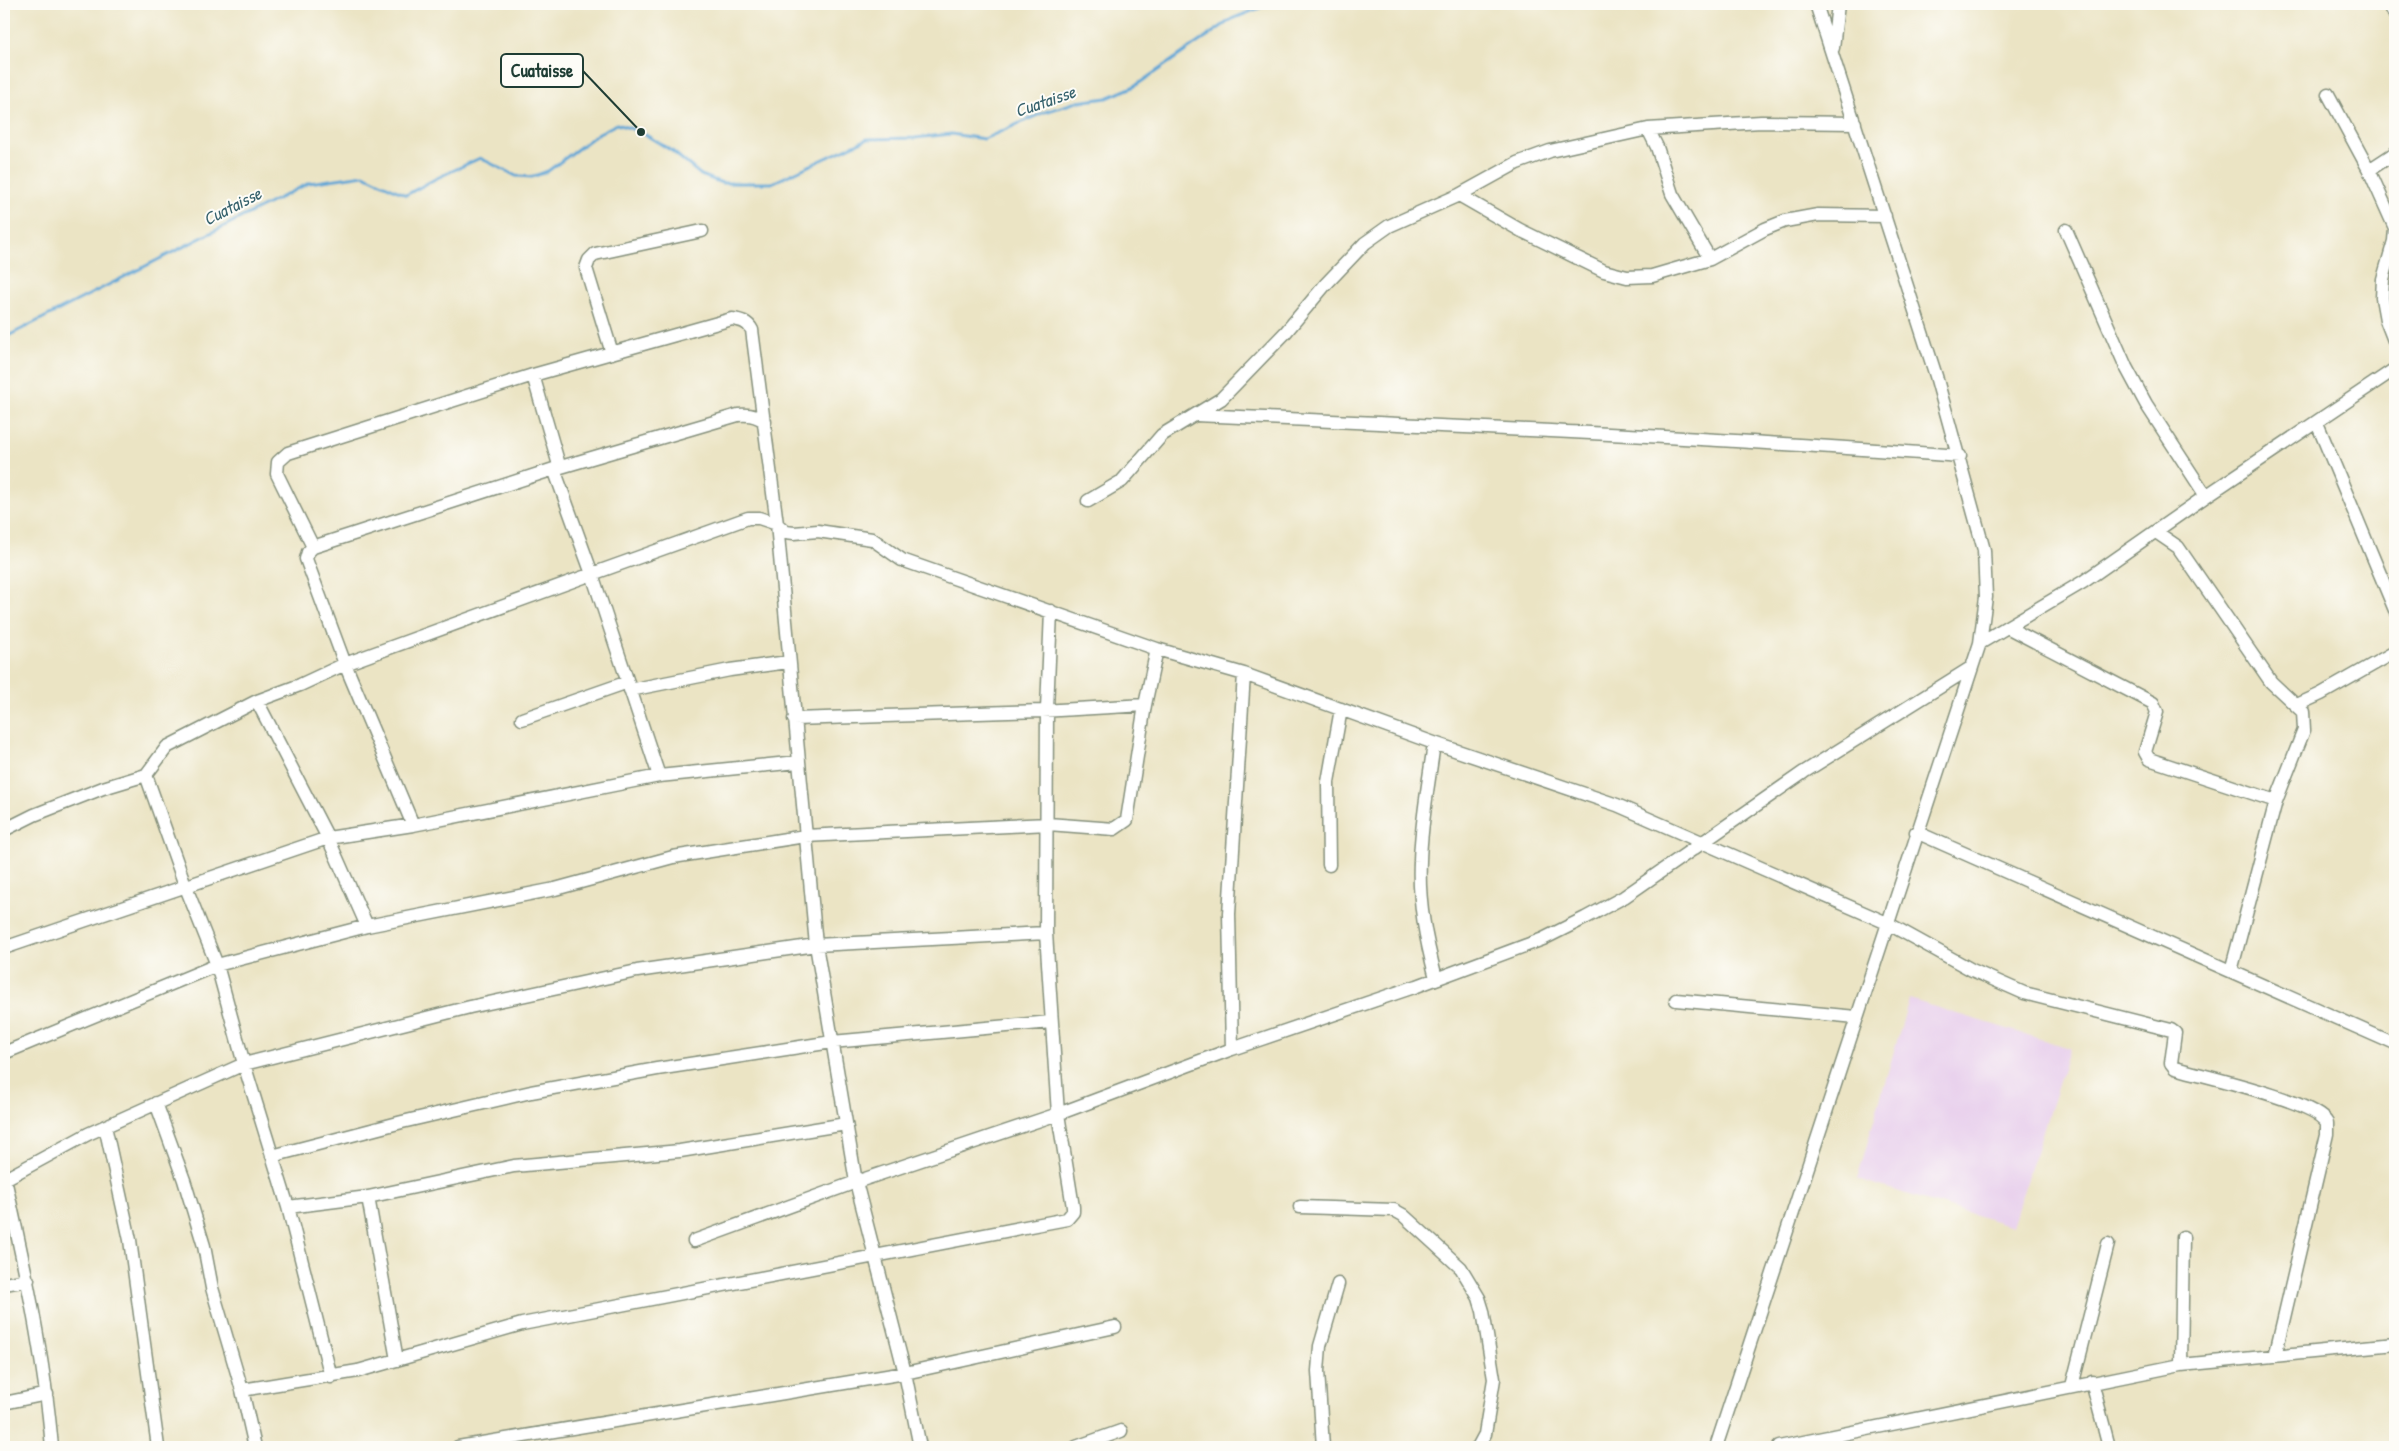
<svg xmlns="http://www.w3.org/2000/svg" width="2399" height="1451" font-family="'Patrick Hand',sans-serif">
<rect width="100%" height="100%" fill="#fdfcf7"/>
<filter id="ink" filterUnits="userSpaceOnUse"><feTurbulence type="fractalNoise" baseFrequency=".02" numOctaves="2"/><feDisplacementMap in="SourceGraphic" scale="10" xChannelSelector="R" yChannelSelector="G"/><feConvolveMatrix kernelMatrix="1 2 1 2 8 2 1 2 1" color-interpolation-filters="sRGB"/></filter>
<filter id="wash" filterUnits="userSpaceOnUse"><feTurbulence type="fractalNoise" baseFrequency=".0096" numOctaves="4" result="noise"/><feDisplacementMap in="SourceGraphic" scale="20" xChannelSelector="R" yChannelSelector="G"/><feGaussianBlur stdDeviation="1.12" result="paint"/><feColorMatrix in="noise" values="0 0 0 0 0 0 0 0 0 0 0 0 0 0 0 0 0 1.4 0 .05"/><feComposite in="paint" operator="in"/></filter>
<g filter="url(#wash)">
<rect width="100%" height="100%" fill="#ebe4c4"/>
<!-- built -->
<path fill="#e9d2ed" d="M 1909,999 L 2070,1048 L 2012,1226 L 1857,1179 Z"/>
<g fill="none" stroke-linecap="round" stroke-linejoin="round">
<!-- stream -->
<path stroke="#61a6d6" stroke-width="3" d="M 4,338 L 309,183 L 364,175 L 406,195 L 435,179 L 480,158 L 516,176 L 532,177 L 548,171 L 599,133 L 617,124 L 641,132 L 672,151 L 701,175 L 722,183 L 772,183 L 867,139 L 915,138 L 951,134 L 984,139 L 1045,112 L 1077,102 L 1107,98 L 1135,86 L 1232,19 L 1269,4"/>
</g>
</g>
<g filter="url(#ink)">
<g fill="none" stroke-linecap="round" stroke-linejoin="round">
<defs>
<path id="minor" d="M 2389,4 L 2395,15
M 1833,48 L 1838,4
M 2328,94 L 2369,170 L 2395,228 L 2394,241 L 2383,279 L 2382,298 L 2386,320 L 2395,343
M 1648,129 L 1657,147 L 1672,194 L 1710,259
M 2369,170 L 2395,153
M 1459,195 L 1520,230 L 1604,271 L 1627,277 L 1652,276 L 1710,259 L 1765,229 L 1785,221 L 1818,215 L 1885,216
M 2066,230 L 2126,367 L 2146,404 L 2206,496
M 612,353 L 586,268 L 589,260 L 595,254 L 702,231
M 533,375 L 559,465
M 1197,415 C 1451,426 1706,437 1960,456
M 2317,423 L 2395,610
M 554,469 L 738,415 C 748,414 757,415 765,422
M 1088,501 L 1122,481 L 1162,435 L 1221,399 L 1285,333 L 1325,285 L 1365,243 L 1389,226 L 1459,195 L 1517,163 L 1550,151 L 1648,129 L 1761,122 L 1855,123
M 2156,532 L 2178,547 L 2271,682 L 2303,712 L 2304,730 L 2276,801 L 2231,971
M 313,547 L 277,474 L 278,462 L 288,453 L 533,375 L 732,319 C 741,320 748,322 752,330 L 777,524 L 786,532 L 794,533 L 818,531 L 872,539 L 902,560 L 1157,649 L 1244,674 L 1434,743 L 1617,805 L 1887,923 L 1972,970 L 2024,993 L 2171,1030 L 2175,1033 L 2171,1063 L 2175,1068 C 2203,1076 2316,1101 2327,1123 L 2327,1134 L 2275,1356
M 2007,627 L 2153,703 L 2157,712 L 2145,752 L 2149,759 L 2276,801
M 1980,643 L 2083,582 L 2206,496 L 2395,369
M 630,690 L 730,670 L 788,662
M 257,701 L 328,838 L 367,926
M 2297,705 L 2321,694 L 2395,652
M 522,719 L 628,682
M 794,719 L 1042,711 L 1145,705
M 1434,743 C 1429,782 1421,822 1420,861 C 1418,902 1426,940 1436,978
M 146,775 L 185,885 L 217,965 L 244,1064 L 288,1207 L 331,1377
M 413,825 L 345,664 L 306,559 L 308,552 L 313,547 L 554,469 L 592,574 L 748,518 L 759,518 L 777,524 L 816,945 L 856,1182 L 905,1373 L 920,1447
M 4,830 L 34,815 L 103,788 L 146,775 L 167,747 L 257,701 L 300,685 L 345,664 L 592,574 L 659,776
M 1916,832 L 2395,1044
M 1329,865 L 1328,782 L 1341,709
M 4,948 L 328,838 L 413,825 L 659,776 L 798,762
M 1676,1000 L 1856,1017
M 1232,1049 L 1417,986 L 1543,939 L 1585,918 L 1624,897 L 1804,772 L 1972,667
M 4,1053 L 217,965 L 367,926 L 555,889 L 673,857 L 805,836 L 1048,824 L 1114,829 L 1127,820 L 1145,705 L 1157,649
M 156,1103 L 184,1180 L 204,1246 L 212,1288 L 242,1390 L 255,1447
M 105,1126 L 130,1240 L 158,1447
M 272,1156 L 402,1122 L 531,1092 L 657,1069 L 832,1042 L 1051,1022
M 368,1197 L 397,1360
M 288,1207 L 368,1197 L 514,1166 L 680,1151 L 846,1124
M 1300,1207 L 1394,1210 L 1403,1215 L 1461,1268 L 1479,1298 L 1483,1311 L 1494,1379 L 1485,1434 L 1478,1447
M 694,1241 L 856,1182 L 1058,1114 L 1232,1049 L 1229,914 L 1244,674
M 4,1284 L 28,1280
M 2181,1365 L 2183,1237
M 2092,1382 L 2109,1447
M 2072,1386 L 2108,1244
M 242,1390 L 358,1371 L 522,1324 L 1067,1219 L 1073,1212 L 1073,1207 L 1058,1114 L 1046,933 L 1047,709 L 1051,611
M 4,1403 L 47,1394
M 52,1447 C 44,1356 25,1268 5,1179 L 88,1134 L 244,1064 L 470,1007 L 637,971 L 816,945 L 1046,933
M 458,1447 L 905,1373 L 1115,1327
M 1076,1447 L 1121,1431
M 1323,1447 L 1318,1371 L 1320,1346 L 1338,1284
M 1716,1447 L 1980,643 L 1986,597 L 1984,550 L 1936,376 L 1816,4
M 1779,1447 L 2181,1365 L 2395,1344"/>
</defs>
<!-- minor casing -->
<use href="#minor" stroke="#85907c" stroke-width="15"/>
<!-- minor -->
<use href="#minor" stroke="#fff" stroke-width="12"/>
</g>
</g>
<g text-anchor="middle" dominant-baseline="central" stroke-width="4" stroke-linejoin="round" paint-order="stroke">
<!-- water labels -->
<g font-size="18" font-style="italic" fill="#36626d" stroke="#fdfcf7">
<text transform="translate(1045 101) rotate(-19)">Cuataisse</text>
<text transform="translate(232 206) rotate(-27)">Cuataisse</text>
</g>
</g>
<!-- callouts -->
<path fill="none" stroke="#1f3d34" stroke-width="2" d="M641 132L583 71"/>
<circle fill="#1f3d34" stroke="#fdfcf7" stroke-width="2" cx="641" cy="132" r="5"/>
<rect fill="#fdfcf7" stroke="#1f3d34" stroke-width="2" x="501" y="54" width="82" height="33" rx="5"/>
<g font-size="18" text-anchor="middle" font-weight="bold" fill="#1f3d34">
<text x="542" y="77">Cuataisse</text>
</g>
<!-- margin -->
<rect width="2399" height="1451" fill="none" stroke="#fdfcf7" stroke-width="20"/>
</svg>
